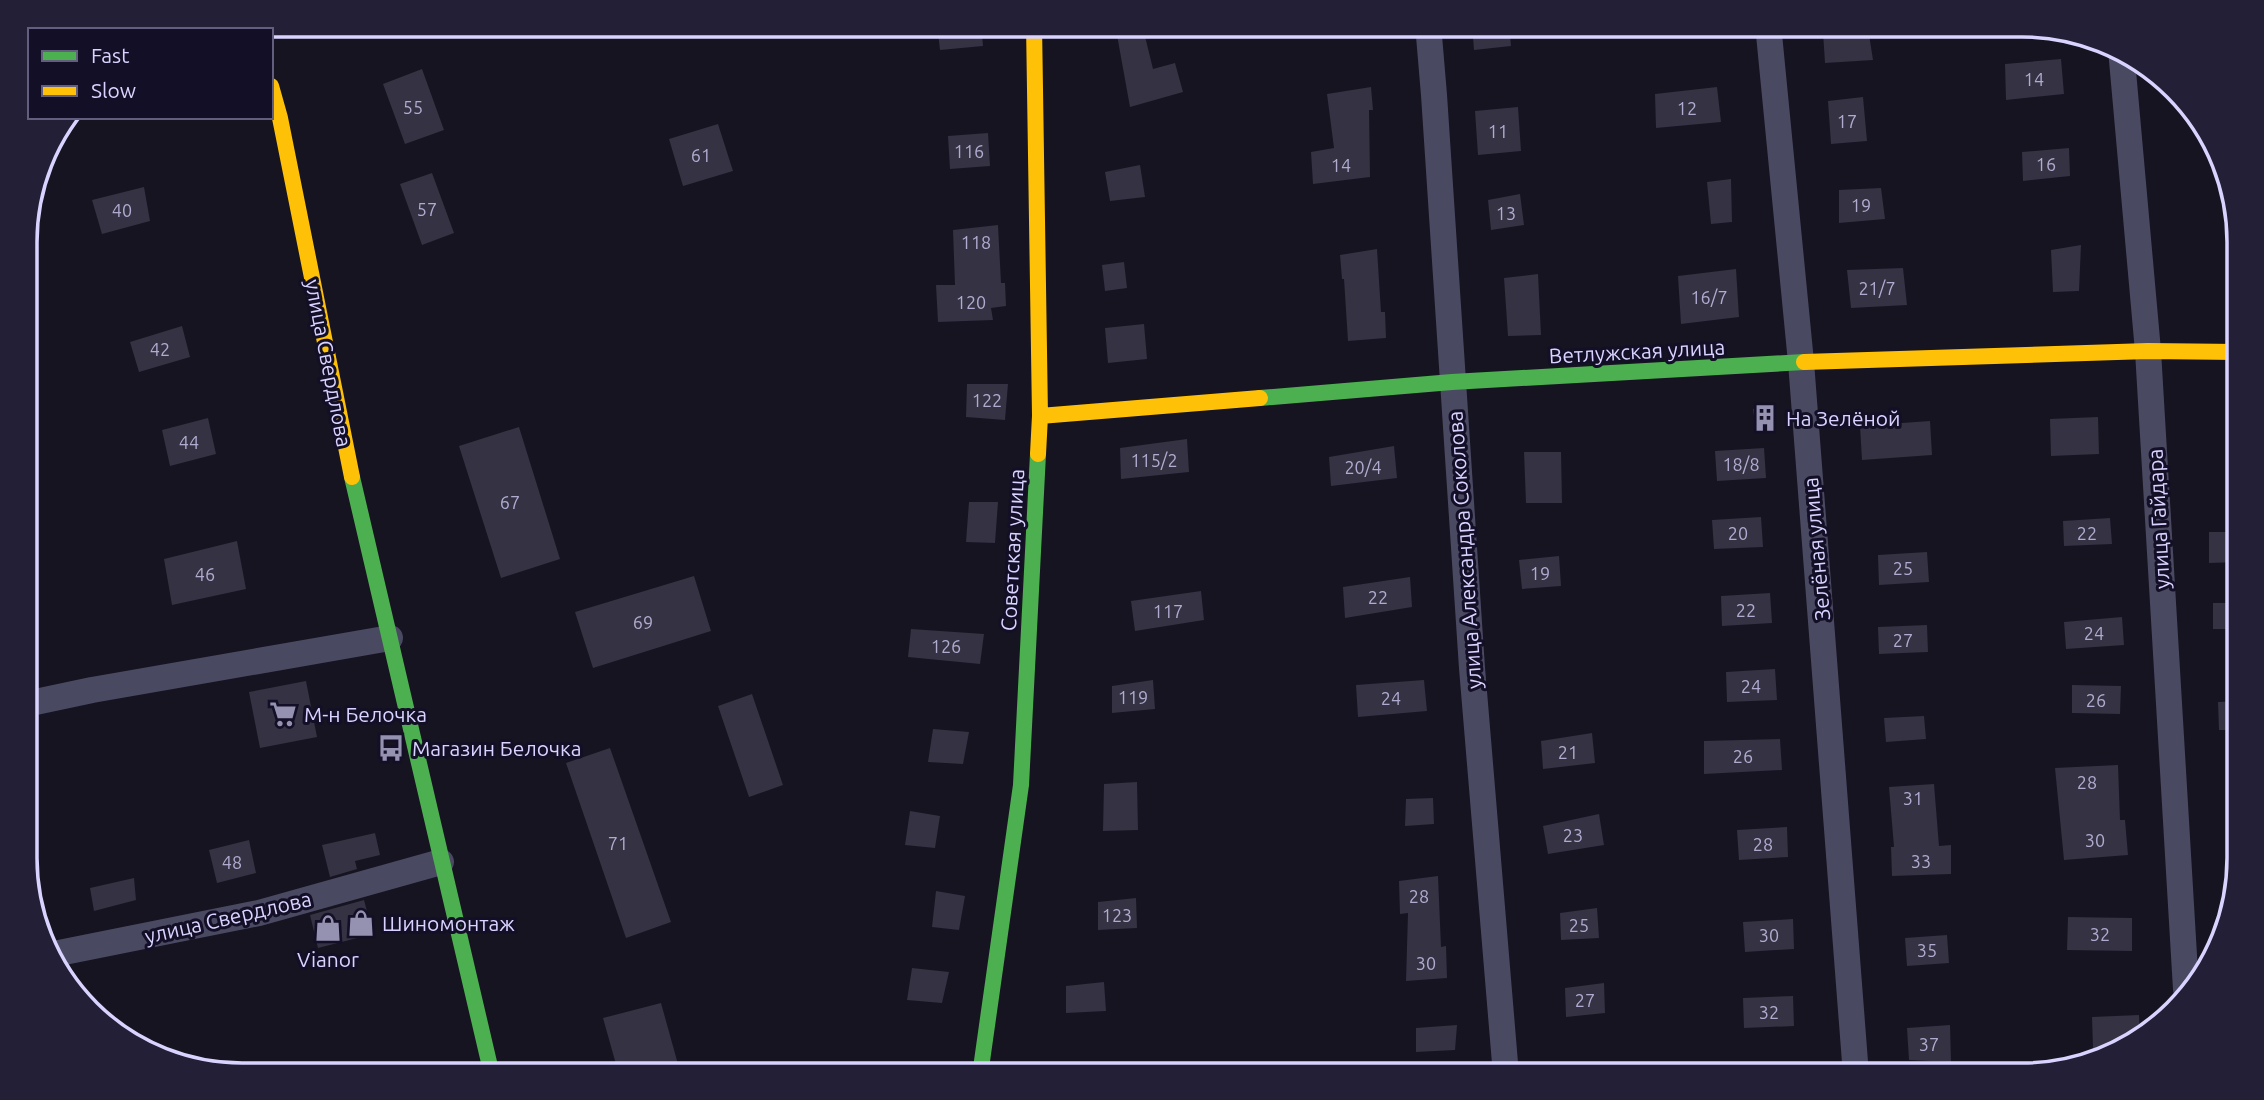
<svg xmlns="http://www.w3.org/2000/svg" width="2264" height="1100" font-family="Ubuntu,sans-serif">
<rect width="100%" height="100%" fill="#161421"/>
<!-- building -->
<path fill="#343243" d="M 937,24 L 981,24 L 983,46 L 940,50 Z
M 1115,24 L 1142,24 L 1153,69 L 1175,63 L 1183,92 L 1130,107 Z
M 1472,24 L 1509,24 L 1511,46 L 1474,50 Z
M 1868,28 L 1873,60 L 1825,63 L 1823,32 Z
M 2061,59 L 2064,94 L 2006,100 L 2005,64 Z
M 422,69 L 444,130 L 405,144 L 383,84 Z
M 1371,87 L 1373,110 L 1369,110 L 1370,177 L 1313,184 L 1311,152 L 1334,148 L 1327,94 Z
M 1717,87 L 1721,122 L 1656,128 L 1655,94 Z
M 1863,97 L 1867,141 L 1831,144 L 1828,101 Z
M 1518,107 L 1521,151 L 1478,155 L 1475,111 Z
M 718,124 L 733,171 L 683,186 L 669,139 Z
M 988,133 L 990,166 L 950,169 L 948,136 Z
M 2069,148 L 2070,176 L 2023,181 L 2022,152 Z
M 1140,165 L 1145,197 L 1110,201 L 1105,172 Z
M 432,173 L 454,233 L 422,245 L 400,184 Z
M 1731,179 L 1732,222 L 1711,224 L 1707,182 Z
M 144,187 L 150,221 L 102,234 L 92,200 Z
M 1881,188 L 1885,219 L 1839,223 L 1839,190 Z
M 1520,194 L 1524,225 L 1491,230 L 1488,200 Z
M 998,225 L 1001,283 L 1005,283 L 1006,306 L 991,308 L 993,320 L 938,322 L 936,285 L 955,285 L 953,230 Z
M 2081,245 L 2079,291 L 2053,292 L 2051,250 Z
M 1377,249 L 1381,312 L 1385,312 L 1386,338 L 1348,341 L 1344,279 L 1342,279 L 1340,255 Z
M 1124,262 L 1127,288 L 1105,291 L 1102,265 Z
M 1903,268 L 1907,305 L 1851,308 L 1847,270 Z
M 1736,269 L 1739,317 L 1681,324 L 1678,276 Z
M 1538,274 L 1541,335 L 1508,336 L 1504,278 Z
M 1144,324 L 1147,359 L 1108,363 L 1105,328 Z
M 182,326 L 190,357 L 139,372 L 130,342 Z
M 967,384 L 1008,384 L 1005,420 L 966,417 Z
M 1775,405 L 1775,426 L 1756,431 L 1753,409 Z
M 2098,417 L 2099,454 L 2051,456 L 2050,419 Z
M 208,418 L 216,454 L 170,466 L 162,430 Z
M 1930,421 L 1932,455 L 1862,460 L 1860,426 Z
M 519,427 L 560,559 L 501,578 L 459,446 Z
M 1187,439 L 1189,472 L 1121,479 L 1120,448 Z
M 1394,446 L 1397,478 L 1331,486 L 1329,457 Z
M 1764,448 L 1766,478 L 1717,481 L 1715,451 Z
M 1524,452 L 1561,452 L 1562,503 L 1526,503 Z
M 969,502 L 998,502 L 995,543 L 966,542 Z
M 1761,517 L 1763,547 L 1714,549 L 1712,520 Z
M 2110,518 L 2112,544 L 2064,546 L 2063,521 Z
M 2209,532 L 2239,532 L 2239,562 L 2209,563 Z
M 237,541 L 246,589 L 172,605 L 164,559 Z
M 1927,552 L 1929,582 L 1879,585 L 1878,555 Z
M 1559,556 L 1561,586 L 1522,589 L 1519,560 Z
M 694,576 L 711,631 L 593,668 L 575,612 Z
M 1410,577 L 1412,607 L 1345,618 L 1343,587 Z
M 1201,591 L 1204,620 L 1135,631 L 1131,601 Z
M 1770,593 L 1772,623 L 1722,626 L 1721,596 Z
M 2213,603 L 2239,603 L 2239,629 L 2213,629 Z
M 2122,617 L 2124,645 L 2066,649 L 2064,622 Z
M 1927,625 L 1928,652 L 1879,654 L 1878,627 Z
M 911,629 L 984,634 L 980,664 L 908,657 Z
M 1775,669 L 1777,700 L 1727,702 L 1726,672 Z
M 1153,680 L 1155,709 L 1112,713 L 1112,686 Z
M 1424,680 L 1427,711 L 1358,717 L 1356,685 Z
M 306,681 L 317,737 L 260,748 L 249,692 Z
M 2072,685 L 2121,686 L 2120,714 L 2072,713 Z
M 752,694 L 783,785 L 749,797 L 718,706 Z
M 2239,701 L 2239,730 L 2219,730 L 2218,702 Z
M 1924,716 L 1926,739 L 1886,742 L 1884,718 Z
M 933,729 L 969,732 L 963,764 L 928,762 Z
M 1592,733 L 1595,763 L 1543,769 L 1541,741 Z
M 1780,739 L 1782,770 L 1704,774 L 1704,741 Z
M 610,748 L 671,922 L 626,938 L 566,763 Z
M 2118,765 L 2120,820 L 2125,820 L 2128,855 L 2064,860 L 2055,768 Z
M 1137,782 L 1138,830 L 1103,831 L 1104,784 Z
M 1934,784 L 1939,846 L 1951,845 L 1951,874 L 1892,876 L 1891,847 L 1894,847 L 1889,787 Z
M 1433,798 L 1434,824 L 1405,826 L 1406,799 Z
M 910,811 L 940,816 L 935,848 L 905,845 Z
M 1599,814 L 1604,845 L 1548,854 L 1543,826 Z
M 1787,827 L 1788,857 L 1739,860 L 1737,830 Z
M 375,833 L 380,855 L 355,861 L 357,869 L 330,877 L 322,845 Z
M 249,840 L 256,873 L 217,883 L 209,850 Z
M 1438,876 L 1441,947 L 1446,946 L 1447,978 L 1406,981 L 1408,913 L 1400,914 L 1399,881 Z
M 134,878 L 136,900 L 94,911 L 90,888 Z
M 936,891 L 965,896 L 959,930 L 932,927 Z
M 1136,898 L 1137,928 L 1098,930 L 1098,902 Z
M 364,900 L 373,934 L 318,948 L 310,915 Z
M 1597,908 L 1599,938 L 1561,940 L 1560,913 Z
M 2068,917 L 2132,918 L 2132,951 L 2067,950 Z
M 1793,919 L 1794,949 L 1745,952 L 1743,922 Z
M 1947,935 L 1949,963 L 1907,966 L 1905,938 Z
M 912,968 L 949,972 L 942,1003 L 907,1000 Z
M 1104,982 L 1106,1011 L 1066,1013 L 1066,986 Z
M 1604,983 L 1605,1013 L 1566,1017 L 1565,988 Z
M 1793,996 L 1794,1026 L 1744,1028 L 1743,998 Z
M 661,1003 L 681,1075 L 619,1075 L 603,1018 Z
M 2139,1015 L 2140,1040 L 2119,1047 L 2093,1048 L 2092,1017 Z
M 1457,1025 L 1455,1050 L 1416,1052 L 1416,1028 Z
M 1950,1025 L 1951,1062 L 1909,1060 L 1907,1028 Z"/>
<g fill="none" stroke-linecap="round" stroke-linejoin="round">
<!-- street -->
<path stroke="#4a4962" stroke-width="26" d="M 1428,24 L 1434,95 L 1472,668 L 1506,1075
M 1768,24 L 1801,362 L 1856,1075
M 2121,49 L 2148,351 L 2186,989
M 26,704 L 92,690 L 390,638
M 54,954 L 259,913 L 441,862"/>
<!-- fast -->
<path stroke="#4caf50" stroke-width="16" d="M 1260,398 L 1452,382 L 1804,362
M 352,477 L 492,1075
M 980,1075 L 1021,785 L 1038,454"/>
<!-- slow -->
<path stroke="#ffc107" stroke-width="16" d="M 255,24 L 256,30
M 1034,24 L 1040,416 L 1038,454
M 271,86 L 280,118 L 352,477
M 1804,362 L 2148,351 L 2238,352
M 1040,416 L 1260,398"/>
</g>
<!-- icons -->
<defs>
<symbol id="building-bare" viewBox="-9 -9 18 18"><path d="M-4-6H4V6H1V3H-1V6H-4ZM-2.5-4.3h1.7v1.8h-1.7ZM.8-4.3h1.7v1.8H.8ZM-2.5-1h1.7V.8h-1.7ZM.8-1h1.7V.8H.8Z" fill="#9591b1" stroke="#130f26" stroke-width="2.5" paint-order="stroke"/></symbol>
<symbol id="supermarket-bare" viewBox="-9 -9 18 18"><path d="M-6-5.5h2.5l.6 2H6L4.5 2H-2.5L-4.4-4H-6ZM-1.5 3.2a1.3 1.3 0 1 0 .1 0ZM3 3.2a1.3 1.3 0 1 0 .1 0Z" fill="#9591b1" stroke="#130f26" stroke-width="2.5" paint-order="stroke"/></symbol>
<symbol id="bus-bare" viewBox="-9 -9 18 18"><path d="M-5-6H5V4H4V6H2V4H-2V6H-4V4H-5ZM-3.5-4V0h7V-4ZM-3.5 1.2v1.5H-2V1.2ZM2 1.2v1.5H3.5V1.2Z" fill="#9591b1" stroke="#130f26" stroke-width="2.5" paint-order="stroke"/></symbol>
<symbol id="shop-bare" viewBox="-9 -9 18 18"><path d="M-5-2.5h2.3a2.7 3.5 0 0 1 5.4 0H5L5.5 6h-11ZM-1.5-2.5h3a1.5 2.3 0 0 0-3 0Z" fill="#9591b1" stroke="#130f26" stroke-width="2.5" paint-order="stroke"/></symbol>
</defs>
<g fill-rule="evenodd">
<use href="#building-bare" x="1746" y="399" width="38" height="38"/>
<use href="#supermarket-bare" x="264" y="695" width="38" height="38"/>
<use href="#bus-bare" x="372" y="729" width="38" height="38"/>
<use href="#shop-bare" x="342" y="904" width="38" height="38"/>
<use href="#shop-bare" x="309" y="909" width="38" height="38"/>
</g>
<g text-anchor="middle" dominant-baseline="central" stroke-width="6" stroke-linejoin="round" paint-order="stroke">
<!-- number labels -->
<g font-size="18" fill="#b0acd0">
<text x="2034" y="79">14</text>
<text x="413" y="107">55</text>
<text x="1687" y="108">12</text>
<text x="1847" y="121">17</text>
<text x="1498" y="131">11</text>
<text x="969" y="151">116</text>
<text x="701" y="155">61</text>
<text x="2046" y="164">16</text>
<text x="1341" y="165">14</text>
<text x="1861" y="205">19</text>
<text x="427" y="209">57</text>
<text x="122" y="210">40</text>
<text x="1506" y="213">13</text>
<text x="976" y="242">118</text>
<text x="1877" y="288">21/7</text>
<text x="1709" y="297">16/7</text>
<text x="971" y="302">120</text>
<text x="160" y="349">42</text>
<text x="987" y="400">122</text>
<text x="189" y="442">44</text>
<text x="1154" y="460">115/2</text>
<text x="1741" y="464">18/8</text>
<text x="1363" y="467">20/4</text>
<text x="510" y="502">67</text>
<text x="1738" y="533">20</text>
<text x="2087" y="533">22</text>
<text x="1903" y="568">25</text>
<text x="1540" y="573">19</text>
<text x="205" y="574">46</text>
<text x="1378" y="597">22</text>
<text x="1746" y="610">22</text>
<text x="1168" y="611">117</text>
<text x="643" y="622">69</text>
<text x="2094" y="633">24</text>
<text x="1903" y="640">27</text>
<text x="946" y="646">126</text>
<text x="1751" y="686">24</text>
<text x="1133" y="697">119</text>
<text x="1391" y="698">24</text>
<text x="2096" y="700">26</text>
<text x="1568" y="752">21</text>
<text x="1743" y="756">26</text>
<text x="2087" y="782">28</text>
<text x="1913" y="798">31</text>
<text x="1573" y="835">23</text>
<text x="2095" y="840">30</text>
<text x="618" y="843">71</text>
<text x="1763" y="844">28</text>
<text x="1921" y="861">33</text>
<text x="232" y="862">48</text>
<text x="1419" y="896">28</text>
<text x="1117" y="915">123</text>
<text x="1579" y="925">25</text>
<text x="2100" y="934">32</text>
<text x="1769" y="935">30</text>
<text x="1927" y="950">35</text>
<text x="1426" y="963">30</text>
<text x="1585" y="1000">27</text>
<text x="1769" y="1012">32</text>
<text x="1929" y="1044">37</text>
</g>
<!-- street labels -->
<g font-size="21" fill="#d9d4ff" stroke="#130f26">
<text transform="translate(1637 351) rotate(-3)">Ветлужская улица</text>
<text transform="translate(329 363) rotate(79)">улица Свердлова</text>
<text transform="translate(2158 519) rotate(-93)">улица Гайдара</text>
<text transform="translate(1816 549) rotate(-95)">Зелёная улица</text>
<text transform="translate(1012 550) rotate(-87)">Советская улица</text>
<text transform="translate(1464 550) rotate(-94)">улица Александра Соколова</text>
<text transform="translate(228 917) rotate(-13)">улица Свердлова</text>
</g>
<!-- poi labels -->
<g font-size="21" fill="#d9d4ff" stroke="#130f26" text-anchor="start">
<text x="1786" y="418">На Зелёной</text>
<text x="304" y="714">М-н Белочка</text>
<text x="412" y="748">Магазин Белочка</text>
<text x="382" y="923">Шиномонтаж</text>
<text x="328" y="959" text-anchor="middle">Vianor</text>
</g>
</g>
<!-- crop -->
<path d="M0 0H2264V1100H0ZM242 37H2022A205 205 0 0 1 2227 242V858A205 205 0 0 1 2022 1063H242A205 205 0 0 1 37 858V242A205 205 0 0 1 242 37Z" fill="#231f37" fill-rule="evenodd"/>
<path fill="none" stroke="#d9d4ff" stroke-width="3.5" d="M242 37H2022A205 205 0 0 1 2227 242V858A205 205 0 0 1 2022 1063H242A205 205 0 0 1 37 858V242A205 205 0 0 1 242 37Z"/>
<!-- legend -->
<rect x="28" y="28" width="245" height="91" fill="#130f26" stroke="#625e7d" stroke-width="2"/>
<rect x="42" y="51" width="35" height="10" fill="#4caf50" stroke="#625e7d" stroke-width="2"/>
<text x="91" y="63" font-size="21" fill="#d9d4ff">Fast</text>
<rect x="42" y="86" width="35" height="10" fill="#ffc107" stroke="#625e7d" stroke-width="2"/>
<text x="91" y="98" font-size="21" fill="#d9d4ff">Slow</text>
</svg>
